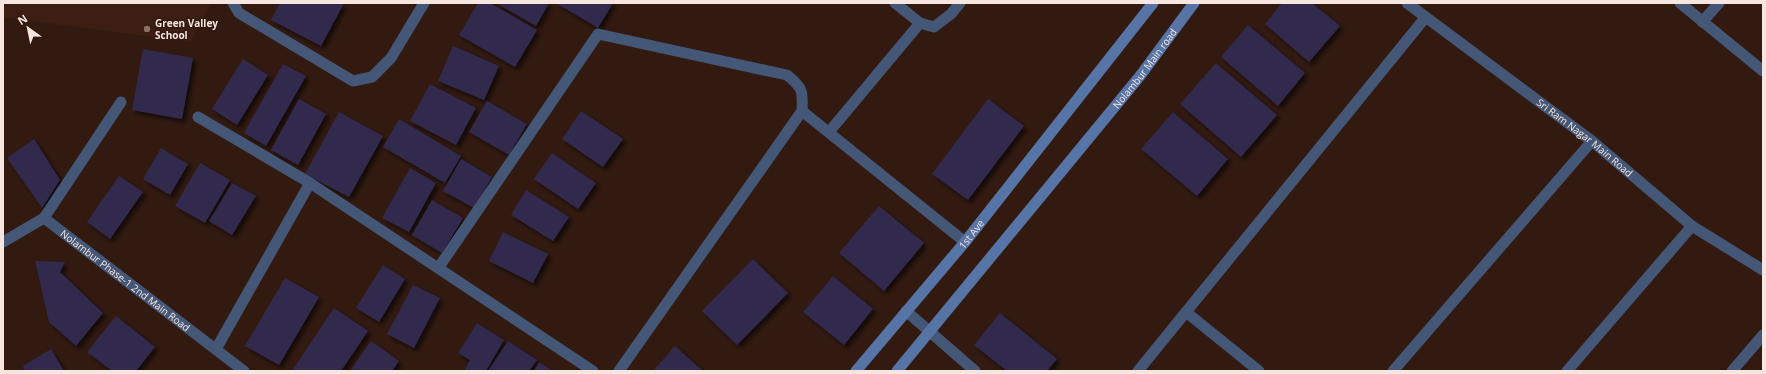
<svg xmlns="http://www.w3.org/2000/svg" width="1766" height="374" font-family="'Open Sans',sans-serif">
<defs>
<filter id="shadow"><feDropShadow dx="3.5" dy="3.5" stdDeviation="2" flood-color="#0009"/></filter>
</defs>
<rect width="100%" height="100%" fill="#321a11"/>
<!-- built -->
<path fill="#3d1e13" d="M 3,3 L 211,3 L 190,42 L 3,17 Z"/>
<!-- building -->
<path fill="#31294e" filter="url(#shadow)" d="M 280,3 L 340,3 L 343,5 L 321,46 L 271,20 Z
M 478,3 L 490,3 L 537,30 L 515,67 L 459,35 Z
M 496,3 L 549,3 L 536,26 Z
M 556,3 L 613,3 L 598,28 Z
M 1282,3 L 1312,3 L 1340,26 L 1309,62 L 1265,24 Z
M 1248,25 L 1305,73 L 1278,106 L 1221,57 Z
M 453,46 L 499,66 L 484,100 L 438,81 Z
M 143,49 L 193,58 L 182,119 L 132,110 Z
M 243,59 L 268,75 L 237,125 L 212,109 Z
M 1216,63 L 1277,115 L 1241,157 L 1180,104 Z
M 283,64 L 306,76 L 266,146 L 244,133 Z
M 430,84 L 476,108 L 456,145 L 410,121 Z
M 299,99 L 326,114 L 298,165 L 271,150 Z
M 988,99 L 1024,126 L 968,200 L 932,174 Z
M 487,101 L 527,124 L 509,155 L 469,132 Z
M 581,111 L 623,139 L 603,167 L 562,139 Z
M 339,112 L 383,136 L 349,197 L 305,174 Z
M 1173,112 L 1228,159 L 1197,196 L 1141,149 Z
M 399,119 L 461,156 L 445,183 L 383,147 Z
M 34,139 L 60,180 L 42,208 L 7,158 Z
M 161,148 L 188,164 L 170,195 L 143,179 Z
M 552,153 L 596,183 L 578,209 L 534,179 Z
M 461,159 L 492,177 L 474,208 L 443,191 Z
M 200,163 L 230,180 L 205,223 L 175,206 Z
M 410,168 L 436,183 L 409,232 L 382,218 Z
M 119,176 L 143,192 L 110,239 L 87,222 Z
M 232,183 L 256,196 L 232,235 L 209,221 Z
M 526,190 L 569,217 L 553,241 L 511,215 Z
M 432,200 L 463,218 L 442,253 L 412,235 Z
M 879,206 L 924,243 L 884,291 L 839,253 Z
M 503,232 L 548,254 L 533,283 L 489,261 Z
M 753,259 L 788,293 L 737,345 L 702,311 Z
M 35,261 L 65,262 L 60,272 L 103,313 L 76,346 L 49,322 Z
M 383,265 L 405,279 L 379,322 L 356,308 Z
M 833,276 L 873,309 L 844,345 L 803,312 Z
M 285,278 L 319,297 L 279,365 L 245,346 Z
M 413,285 L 440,298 L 414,348 L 387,334 Z
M 334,308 L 368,331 L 341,371 L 292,371 Z
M 1000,313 L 1057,359 L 1047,371 L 1007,371 L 974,345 Z
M 116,316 L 155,347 L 136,371 L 112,371 L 87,352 Z
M 477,323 L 504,340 L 486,371 L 464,371 L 470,360 L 458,353 Z
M 371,341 L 399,361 L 392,371 L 350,371 Z
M 508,341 L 537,360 L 529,371 L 488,371 Z
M 675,346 L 703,371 L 653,371 Z
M 51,349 L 64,371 L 25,371 L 23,366 Z
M 539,362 L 553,371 L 534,371 Z"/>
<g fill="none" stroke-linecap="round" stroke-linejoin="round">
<!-- minor -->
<g stroke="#445776" stroke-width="11">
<path d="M 233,3 L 239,13 L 353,81 L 372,77 L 391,58 L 424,3"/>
<path d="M 895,3 L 920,23 L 934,27 L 951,14 L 960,3"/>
<path id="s1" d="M 1407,3 L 1592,141 L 1692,226 L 1763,270"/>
<path d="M 1680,3 L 1763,71"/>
<path d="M 1702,22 L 1719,3"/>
<path d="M 802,111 L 965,242"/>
<path d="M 198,117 L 310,183"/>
<path d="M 829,132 L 920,23"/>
<path d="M 44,218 L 121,102"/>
<path id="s2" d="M 3,242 L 44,218 L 244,371"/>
<path d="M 439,267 L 598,34 L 787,75 C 803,88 803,91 802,111 L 619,371"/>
<path d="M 906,311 L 975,371"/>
<path d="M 1186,312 L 1259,371"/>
<path d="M 216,349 L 310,183 L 593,371"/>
<path d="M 1138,371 L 1425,18"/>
<path d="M 1393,371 L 1592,141"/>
<path d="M 1567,371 L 1692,226"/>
<path d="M 1732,371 L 1763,335"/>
</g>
<!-- secondary -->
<g stroke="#5774a6" stroke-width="11">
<path id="s3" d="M 856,371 L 965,242 L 1153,3"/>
<path id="s4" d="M 897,371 L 1140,76 L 1194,3"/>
</g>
</g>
<!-- markers -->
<circle fill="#8d6e63" stroke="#321a11" stroke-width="1.5" cx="147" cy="29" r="4"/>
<g text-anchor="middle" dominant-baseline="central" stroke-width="3" stroke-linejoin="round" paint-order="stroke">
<!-- poi labels -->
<g font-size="10" font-weight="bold" fill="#f7e6e0" stroke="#321a11" text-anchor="start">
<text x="155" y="23">Green Valley<tspan x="155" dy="12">School</tspan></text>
</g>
<!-- street labels -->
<g font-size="10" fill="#f7e6e0" stroke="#321a11">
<text stroke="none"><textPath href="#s4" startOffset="391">Nolambur Main road</textPath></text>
<text stroke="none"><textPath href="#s1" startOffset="223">Sri Ram Nagar Main Road</textPath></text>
<text stroke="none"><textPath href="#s3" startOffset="179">1st Ave</textPath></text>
<text stroke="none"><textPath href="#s2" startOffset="150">Nolambur Phase-1 2nd Main Road</textPath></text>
</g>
</g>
<!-- border -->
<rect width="1766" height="374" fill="none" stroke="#f7e6e0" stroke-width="8"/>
<!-- north arrow -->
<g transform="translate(28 28) rotate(327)" stroke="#321a11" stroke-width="3" paint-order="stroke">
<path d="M0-3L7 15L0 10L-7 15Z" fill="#f7e6e0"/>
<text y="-6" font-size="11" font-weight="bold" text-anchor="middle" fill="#f7e6e0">N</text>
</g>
</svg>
